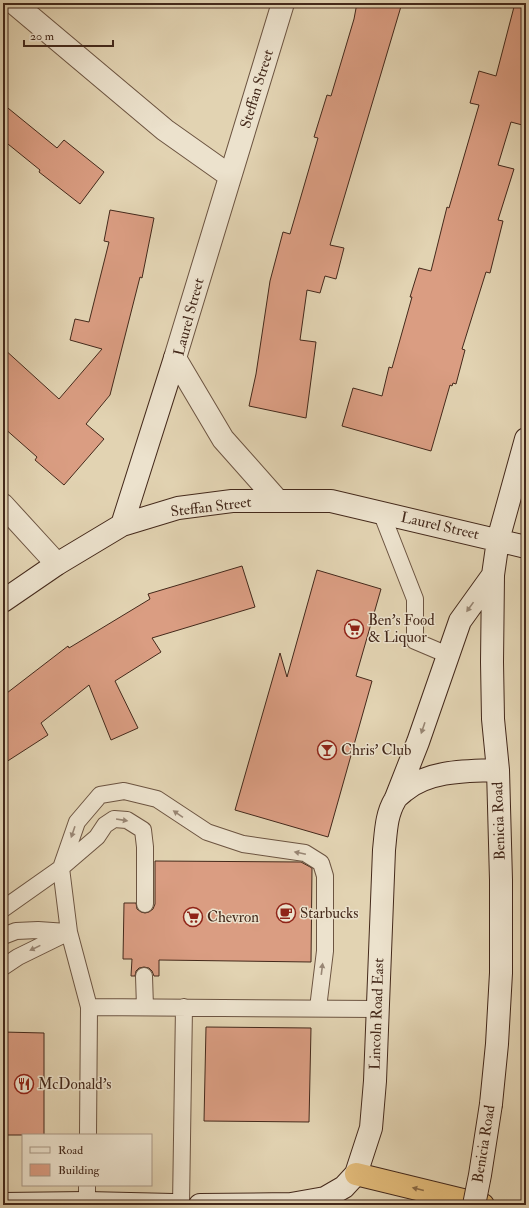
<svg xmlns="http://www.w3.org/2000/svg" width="529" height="1208" font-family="'IM FELL Double Pica',serif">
<rect width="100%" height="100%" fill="#e2d3b2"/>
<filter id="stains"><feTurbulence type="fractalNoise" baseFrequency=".005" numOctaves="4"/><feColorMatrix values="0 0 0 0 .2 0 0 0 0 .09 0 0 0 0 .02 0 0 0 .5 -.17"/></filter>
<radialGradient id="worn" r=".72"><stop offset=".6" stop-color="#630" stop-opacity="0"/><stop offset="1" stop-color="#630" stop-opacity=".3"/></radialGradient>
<!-- building -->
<path fill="#da9d82" stroke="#44291b" d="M 357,3 L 402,3 L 330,245 L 344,248 L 336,279 L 325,276 L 320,293 L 307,290 L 300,340 L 316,342 L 306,418 L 249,406 L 256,374 L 270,281 L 283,232 L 290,234 L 318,138 L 314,137 L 327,95 L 331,96 L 354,19 Z
M 515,3 L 526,3 L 526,126 L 511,122 L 498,165 L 514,169 L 498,220 L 503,221 L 490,273 L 486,272 L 462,349 L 465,350 L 456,384 L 453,383 L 452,386 L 450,385 L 431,451 L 342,426 L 353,388 L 382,396 L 389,367 L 392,368 L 412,297 L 410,297 L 419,268 L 431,271 L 447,207 L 449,208 L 479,105 L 470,103 L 479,71 L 496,76 Z
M 3,104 L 57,148 L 64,140 L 104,172 L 80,204 L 39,172 L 40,170 L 3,140 Z
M 110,210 L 154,218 L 142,278 L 140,277 L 110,395 L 86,424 L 104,439 L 64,485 L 35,460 L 37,457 L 3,427 L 3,348 L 59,399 L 102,349 L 70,340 L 75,319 L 89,322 L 109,242 L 104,241 Z
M 242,566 L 255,607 L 152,638 L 161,652 L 115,681 L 138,728 L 111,740 L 89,685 L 41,723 L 48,735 L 3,764 L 3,696 L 68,646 L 69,648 L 150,599 L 148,594 Z
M 317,570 L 381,589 L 356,676 L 372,681 L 328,837 L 235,810 L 280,653 L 287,677 Z
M 155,861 L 301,862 L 312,868 L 311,962 L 159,960 L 159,976 L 154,976 L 152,971 L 149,968 L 144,967 L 139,968 L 136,971 L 135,976 L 131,976 L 132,959 L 123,959 L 124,903 L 136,903 L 137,909 L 141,912 L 145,913 L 149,912 L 153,909 L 155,904 Z
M 206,1027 L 311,1028 L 309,1122 L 204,1121 Z
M 3,1032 L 44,1033 L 44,1135 L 3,1135 Z"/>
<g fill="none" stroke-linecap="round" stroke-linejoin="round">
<defs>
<path id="lane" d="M 381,512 L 415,599 L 415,641 L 448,655
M 62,867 L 97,837 L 105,825 L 114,819 L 127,820 L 143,830 L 145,847 L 145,904
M 61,868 L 77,822 L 100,795 L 124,791 L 157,799 L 207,832 L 243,844 L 305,853 L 321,863 L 325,876 L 325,951 L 318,1008
M 3,909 L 61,868 L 69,932 L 89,1007
M 3,936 L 16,931 L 38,930 L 67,932
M 3,967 L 18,957 L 69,932
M 144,976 L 145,1007
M 88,1135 L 89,1007 L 377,1009
M 87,1203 L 87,1185
M 181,1205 L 184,1007"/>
<path id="street" d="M 14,3 L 165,130 L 230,176
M 278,501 L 223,439 L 175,358 L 283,3
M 3,505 L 57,564"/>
<path id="secondary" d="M 122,525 L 175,358
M 3,601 L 57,564 L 122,525 L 178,508 L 232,501 L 331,501 L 526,547
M 396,798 L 418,742 L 460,621 L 493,575
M 491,1104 L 497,1044 L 501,973 L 501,880 L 498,770 L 493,719 L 492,662 L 493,575 L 498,540 L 526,439
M 3,1204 L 87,1203 L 173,1205
M 200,1205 L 291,1204 L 325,1198 L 344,1187 L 356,1174 L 371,1128 L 375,1081 L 384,850 C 386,832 386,815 395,800 C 397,796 401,794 404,791 C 429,770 467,771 498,770"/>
<path id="highway" d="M 356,1174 L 483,1205"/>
</defs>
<!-- lane casing -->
<use href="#lane" stroke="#6c5441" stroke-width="18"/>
<!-- street casing -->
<use href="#street" stroke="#6c5441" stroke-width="24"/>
<!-- secondary casing -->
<use href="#secondary" stroke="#44291b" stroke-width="24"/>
<!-- highway casing -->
<use href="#highway" stroke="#44291b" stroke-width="24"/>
<!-- lane -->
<use href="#lane" stroke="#ece2cd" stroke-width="16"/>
<!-- street -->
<use href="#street" stroke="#ece2cd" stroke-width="22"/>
<!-- secondary -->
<use href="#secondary" stroke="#ece2cd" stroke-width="22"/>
<!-- highway -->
<use href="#highway" stroke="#e1ba79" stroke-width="22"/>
<defs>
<path id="secondary-bridge" d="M 474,1205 L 480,1175 L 491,1104"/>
</defs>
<!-- secondary-bridge casing -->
<use href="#secondary-bridge" stroke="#44291b" stroke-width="24" stroke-linecap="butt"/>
<!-- secondary-bridge -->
<use href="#secondary-bridge" stroke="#ece2cd" stroke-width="22"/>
</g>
<!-- one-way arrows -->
<defs><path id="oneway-solid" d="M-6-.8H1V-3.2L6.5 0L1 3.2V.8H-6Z"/></defs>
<g fill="#988674">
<use href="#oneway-solid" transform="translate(470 607) rotate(126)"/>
<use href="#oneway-solid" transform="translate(423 728) rotate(109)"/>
<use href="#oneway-solid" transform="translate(178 814) rotate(-146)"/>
<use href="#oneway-solid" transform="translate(122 820) rotate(9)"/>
<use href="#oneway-solid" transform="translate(73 832) rotate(109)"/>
<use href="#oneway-solid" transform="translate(300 853) rotate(-168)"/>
<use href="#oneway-solid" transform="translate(35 948) rotate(154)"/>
<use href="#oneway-solid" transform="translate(322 969) rotate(-83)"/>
</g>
<use fill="#8b6a45" href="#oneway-solid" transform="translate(418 1189) rotate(-166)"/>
<!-- icons -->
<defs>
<symbol id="supermarket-ring" viewBox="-11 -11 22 22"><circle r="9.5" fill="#ece2cd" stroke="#8f2418" stroke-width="1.5"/><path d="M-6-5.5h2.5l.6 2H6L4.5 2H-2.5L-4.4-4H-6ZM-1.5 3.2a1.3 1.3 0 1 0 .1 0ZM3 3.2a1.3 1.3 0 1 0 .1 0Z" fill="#8f2418"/></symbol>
<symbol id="bar-ring" viewBox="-11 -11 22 22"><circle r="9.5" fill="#ece2cd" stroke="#8f2418" stroke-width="1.5"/><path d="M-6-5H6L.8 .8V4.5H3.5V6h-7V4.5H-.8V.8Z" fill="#8f2418"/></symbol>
<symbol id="cafe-ring" viewBox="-11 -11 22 22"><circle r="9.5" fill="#ece2cd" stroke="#8f2418" stroke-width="1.5"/><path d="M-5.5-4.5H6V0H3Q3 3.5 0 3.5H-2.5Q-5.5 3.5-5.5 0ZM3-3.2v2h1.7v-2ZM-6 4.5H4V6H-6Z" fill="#8f2418"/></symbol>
<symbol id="restaurant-ring" viewBox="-11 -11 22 22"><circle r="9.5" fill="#ece2cd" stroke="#8f2418" stroke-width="1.5"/><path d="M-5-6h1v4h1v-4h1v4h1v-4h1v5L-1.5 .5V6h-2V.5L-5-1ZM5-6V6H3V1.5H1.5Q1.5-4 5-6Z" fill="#8f2418"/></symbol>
</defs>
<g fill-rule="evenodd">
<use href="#supermarket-ring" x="343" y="618" width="22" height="22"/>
<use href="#bar-ring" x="316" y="739" width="22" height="22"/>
<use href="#cafe-ring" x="275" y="902" width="22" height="22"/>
<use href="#supermarket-ring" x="182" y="906" width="22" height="22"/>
<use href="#restaurant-ring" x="13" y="1073" width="22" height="22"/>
</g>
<g text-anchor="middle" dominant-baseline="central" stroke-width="3" stroke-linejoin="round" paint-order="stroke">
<!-- street labels -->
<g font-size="15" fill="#44291b" stroke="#ece2cd">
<text transform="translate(257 89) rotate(-73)">Steffan Street</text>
<text transform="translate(189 317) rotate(-75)">Laurel Street</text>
<text transform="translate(211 507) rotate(-7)">Steffan Street</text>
<text transform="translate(440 526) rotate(13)">Laurel Street</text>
<text transform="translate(499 821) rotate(-92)">Benicia Road</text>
<text transform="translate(377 1014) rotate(-88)">Lincoln Road East</text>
<text transform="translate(484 1144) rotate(-81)">Benicia Road</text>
</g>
<!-- poi labels -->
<g font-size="15" fill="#44291b" stroke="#ece2cd" text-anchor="start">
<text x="368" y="620">Ben's Food<tspan x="368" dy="17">&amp; Liquor</tspan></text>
<text x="341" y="750">Chris' Club</text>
<text x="300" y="913">Starbucks</text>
<text x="207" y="917">Chevron</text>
<text x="38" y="1084">McDonald's</text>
</g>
</g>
<!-- margin -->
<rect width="529" height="1208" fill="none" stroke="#e2d3b2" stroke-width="16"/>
<rect x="4" y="4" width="521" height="1200" fill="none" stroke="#44291b" stroke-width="2"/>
<rect x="8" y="8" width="513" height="1192" fill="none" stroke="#44291b"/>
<!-- legend -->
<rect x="22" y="1134" width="130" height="52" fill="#ece2cd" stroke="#a99886"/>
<rect x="30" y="1147" width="20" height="6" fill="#ece2cd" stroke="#a99886"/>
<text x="58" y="1154" font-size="12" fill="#44291b">Road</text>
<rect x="30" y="1164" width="20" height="12" fill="#da9d82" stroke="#a99886"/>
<text x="58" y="1174" font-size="12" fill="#44291b">Building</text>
<!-- scale -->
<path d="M24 40v6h89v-6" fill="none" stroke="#44291b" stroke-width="2"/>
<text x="30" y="40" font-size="12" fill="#44291b" stroke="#ece2cd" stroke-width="3" paint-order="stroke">20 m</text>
<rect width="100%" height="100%" filter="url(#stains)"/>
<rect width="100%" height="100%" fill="url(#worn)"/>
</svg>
